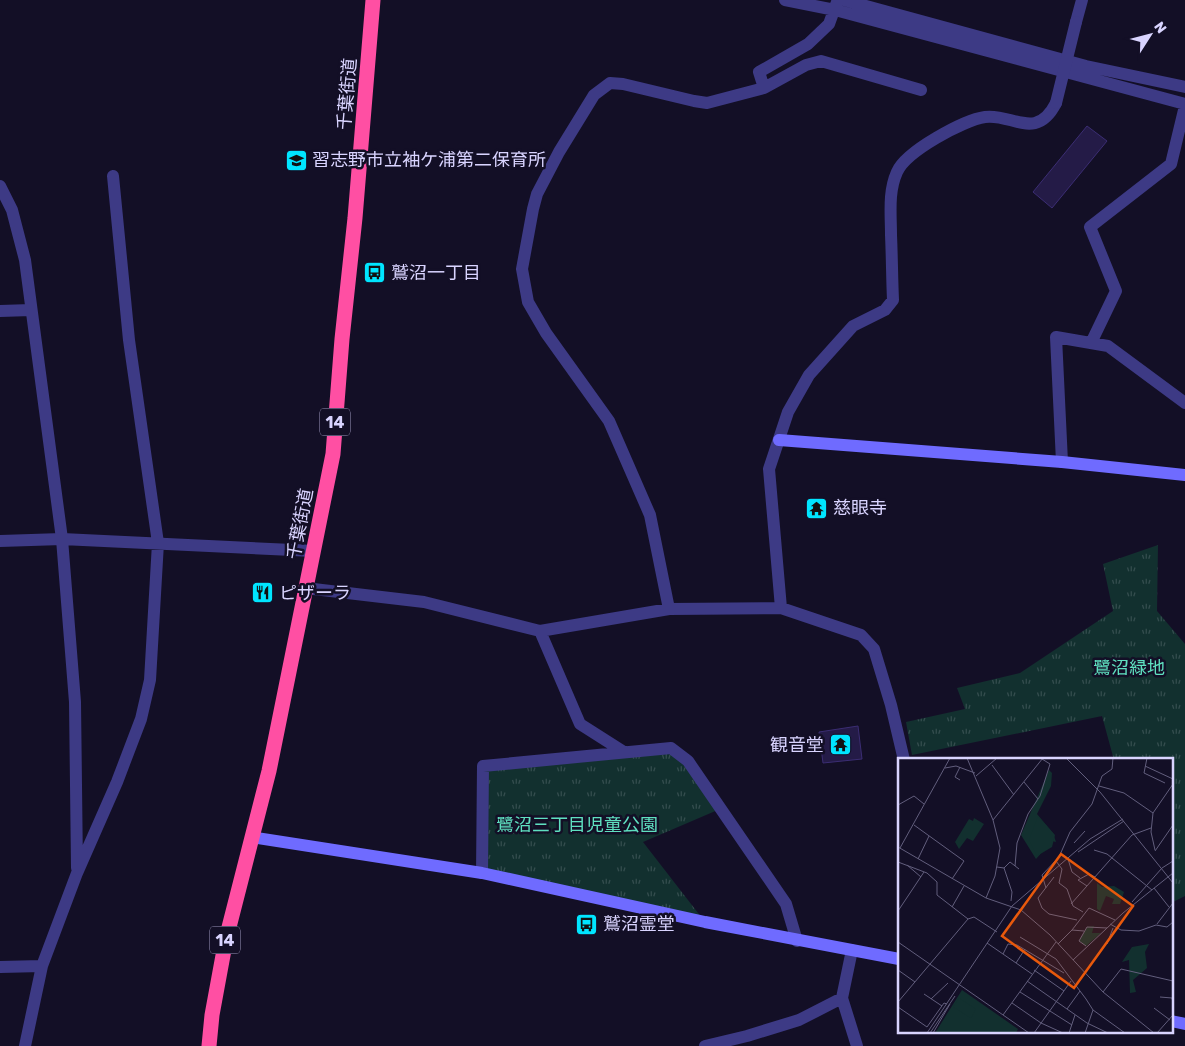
<svg xmlns="http://www.w3.org/2000/svg" width="1185" height="1046" font-family="Rubik,'Noto Sans JP',sans-serif">
<defs>
<pattern id="park-tufts" width="24" height="20" patternUnits="userSpaceOnUse" patternTransform="scale(1.25)"><rect width="24" height="20" fill="#12302f"/><path d="M3 7l-1-3M5 7V3M7 7l1-3M15 17l-1-3M17 17v-4M19 17l1-3" fill="none" stroke="#344d4e"/></pattern>
</defs>
<rect width="100%" height="100%" fill="#130f26"/>
<!-- park -->
<path fill="url(#park-tufts)" d="M 1158,545 L 1157,611 L 1185,644 L 1185,896 L 1171,903 L 1171,760 L 1114,760 L 1102,716 L 912,755 L 906,722 L 965,709 L 957,688 L 1020,673 L 1113,611 L 1103,564 Z
M 671,748 L 720,809 L 643,842 L 705,922 L 482,873 L 483,766 Z"/>
<!-- building -->
<path fill="#241b47" stroke="#3b2d73" d="M 1087,126 L 1107,141 L 1052,208 L 1033,192 Z
M 858,726 L 862,759 L 823,763 L 819,732 Z"/>
<g fill="none" stroke-linecap="round" stroke-linejoin="round">
<!-- street -->
<path stroke="#3d3a85" stroke-width="12" d="M 785,0 L 835,10 L 1185,104
M 844,0 L 1086,66 L 1185,87
M 1076,22 L 1082,0
M 764,88 L 759,72 L 808,44 L 829,24 L 837,2
M 0,186 L 12,210 L 25,260 L 62,539 L 75,702 L 77,868
M 0,311 L 31,310
M 1091,343 L 1116,291 L 1090,227 L 1171,164 L 1185,106
M 1062,462 L 1056,337 L 1108,346 L 1185,403
M 0,541 L 62,539 L 314,551
M 305,588 L 424,602 L 540,631 L 580,724 L 624,752
M 781,608 L 769,469 L 788,412 L 809,375 L 853,326 L 885,310 L 893,300 C 892,278 892,257 891,235 C 891,214 888,192 897,172 C 906,151 964,120 985,117 C 1012,113 1036,142 1056,103
M 669,609 L 650,515 L 609,421 L 546,333 L 528,302 L 522,269 L 533,209 L 537,194 L 559,152 L 594,95 L 610,83 L 623,84 L 694,101 L 707,103 L 764,88 L 806,65 L 821,61 L 921,90
M 540,631 L 669,609 L 781,608 L 861,635 L 874,649 L 891,705 L 904,760
M 482,873 L 483,766 L 671,748 L 688,761 L 786,904 L 797,941
M 852,950 L 842,998 L 857,1046
M 0,967 L 42,966
M 25,1046 L 42,966 L 77,873 L 117,782 L 141,719 L 150,680 L 158,543 L 129,340 L 113,176
M 705,1046 L 747,1036 L 799,1020 L 842,998"/>
<!-- secondary -->
<path stroke="#6f6bff" stroke-width="12" d="M 779,440 L 1062,462 L 1185,475
M 251,837 L 482,873 L 705,922 L 899,959
M 1171,1021 L 1185,1024"/>
<!-- highway -->
<path stroke="#ff4fa3" stroke-width="15" d="M 209,1046 L 212,1015 L 226,939 L 269,771 L 333,454 L 342,339 L 355,218 L 373,0"/>
<!-- street-bridge -->
<path stroke="#3d3a85" stroke-width="12" d="M 1056,103 L 1076,22"/>
</g>
<!-- icons -->
<defs>
<symbol id="school-square" viewBox="-11 -11 22 22"><rect x="-9" y="-9" width="18" height="18" rx="4" fill="#00e5ff" stroke="#130f26"/><path d="M0-5L7-2L0 1L-7-2ZM-4 1L0 2.5L4 1V4Q0 6-4 4Z" fill="#111"/></symbol>
<symbol id="bus-square" viewBox="-11 -11 22 22"><rect x="-9" y="-9" width="18" height="18" rx="4" fill="#00e5ff" stroke="#130f26"/><path d="M-5-6H5V4H4V6H2V4H-2V6H-4V4H-5ZM-3.5-4V0h7V-4ZM-3.5 1.2v1.5H-2V1.2ZM2 1.2v1.5H3.5V1.2Z" fill="#111"/></symbol>
<symbol id="temple-square" viewBox="-11 -11 22 22"><rect x="-9" y="-9" width="18" height="18" rx="4" fill="#00e5ff" stroke="#130f26"/><path d="M0-6L5-2H3V0L6.5 2.5H4V6H1.5V3h-3V6H-4V2.5H-6.5L-3 0V-2H-5Z" fill="#111"/></symbol>
<symbol id="restaurant-square" viewBox="-11 -11 22 22"><rect x="-9" y="-9" width="18" height="18" rx="4" fill="#00e5ff" stroke="#130f26"/><path d="M-5-6h1v4h1v-4h1v4h1v-4h1v5L-1.5 .5V6h-2V.5L-5-1ZM5-6V6H3V1.5H1.5Q1.5-4 5-6Z" fill="#111"/></symbol>
</defs>
<g fill-rule="evenodd">
<use href="#school-square" x="284" y="148" width="25" height="25"/>
<use href="#bus-square" x="362" y="260" width="25" height="25"/>
<use href="#temple-square" x="804" y="496" width="25" height="25"/>
<use href="#restaurant-square" x="250" y="580" width="25" height="25"/>
<use href="#temple-square" x="828" y="732" width="25" height="25"/>
<use href="#bus-square" x="574" y="912" width="25" height="25"/>
</g>
<g text-anchor="middle" dominant-baseline="central" stroke-width="5" stroke-linejoin="round" paint-order="stroke">
<!-- shield labels -->
<g fill="#130f26" stroke="#9e99be" stroke-width="1">
<rect x="320" y="408.5" width="30" height="27" rx="4"/>
<rect x="210" y="926.5" width="30" height="27" rx="4"/>
</g>
<g font-size="16" font-weight="bold" fill="#d9d4ff">
<text x="335" y="422">14</text>
<text x="225" y="940">14</text>
</g>
<!-- street labels -->
<g font-size="18" fill="#d9d4ff" stroke="#130f26">
<text transform="translate(347 94) rotate(-85)">千葉街道</text>
<text transform="translate(300 524) rotate(-79)">千葉街道</text>
</g>
<!-- poi labels -->
<g font-size="18" fill="#d9d4ff" stroke="#130f26" text-anchor="start">
<text x="312" y="160">習志野市立袖ケ浦第二保育所</text>
<text x="391" y="273">鷲沼一丁目</text>
<text x="833" y="508">慈眼寺</text>
<text x="279" y="593">ピザーラ</text>
<text x="824" y="745" text-anchor="end">観音堂</text>
<text x="603" y="924">鷲沼霊堂</text>
</g>
<!-- park labels -->
<g font-size="18" fill="#5fe0c0" stroke="#130f26">
<text x="1129" y="668">鷺沼緑地</text>
<text x="577" y="825">鷺沼三丁目児童公園</text>
</g>
</g>
<!-- overview -->
<g transform="translate(898 758)">
<rect width="275" height="275" fill="#130f26"/>
<path d="M 151,12 L 154,15 L 153,28 L 139,56 L 155,75 L 158,84 L 154,83 L 138,101 L 123,77 ZM 251,186 L 247,194 L 249,210 L 235,222 L 238,234 L 232,235 L 231,202 L 224,204 L 234,189 Z" fill="#12302f"/>
<path d="M 140,58 L 157,77 L 154,89 L 139,98 L 131,82 ZM 76,60 L 86,66 L 75,83 L 69,80 L 61,91 L 57,84 L 71,61 L 75,63 ZM 199,125 L 204,129 L 216,128 L 226,134 L 222,146 L 214,146 L 216,141 L 208,138 L 202,153 L 199,151 ZM 196,168 L 194,175 L 203,175 L 188,188 L 181,183 L 189,169 ZM 64,232 L 120,271 L 118,275 L 37,275 Z" fill="#12302f"/>
<path d="M 61,240 L 78,251 L 73,260 L 55,249 Z" fill="#12302f"/>
<path fill="none" stroke="#625e7d" stroke-width="1" d="M 69,0 L 95,62 L 102,90 L 97,118 L 88,140M 168,0 L 202,34 L 275,125M 249,0 L 246,15 L 267,25M 94,7 L 116,37M 247,8 L 275,21M 62,9 L 57,19 L 62,22M 47,10 L 58,8 L 77,15M 78,18 L 99,0M 126,24 L 140,41M 201,28 L 226,35 L 255,55M 0,47 L 16,38 L 26,46M 95,62 L 145,0M 16,67 L 66,103 L 54,121M 176,85 L 187,73M 0,89 L 88,140 L 123,152 L 152,177 L 205,234 L 256,275M 2,90 L 52,0M 196,92 L 209,96 L 254,132M 257,92 L 253,74 L 255,55 L 275,26M 257,93 L 275,67M 180,94 L 226,63M 20,101 L 31,78M 170,101 L 174,114 L 182,120M 158,103 L 164,111 L 161,125 L 169,131 L 175,148 L 185,154M 0,104 L 29,115 L 39,124 L 39,137 L 70,161M 9,107 L 23,119M 117,108 L 119,85 L 130,56 L 142,38 L 152,6 L 144,1M 99,109 L 106,110 L 112,104 L 121,111M 106,110 L 114,134 L 113,143M 156,119 L 140,140 L 144,150 L 151,156 L 179,162M 189,128 L 180,122 L 191,116 L 197,119M 148,130 L 144,117 L 161,99 L 172,74 L 194,46 L 204,18 L 214,11 L 215,0M 256,130 L 271,149M 234,144 L 264,110 L 275,103M 173,146 L 234,77 L 253,70M 54,149 L 66,128M 0,153 L 26,114M 212,166 L 223,172 L 241,173 L 258,167 L 269,169 L 275,164M 259,166 L 275,145M 174,172 L 191,150 L 217,162M 122,179 L 158,201 L 188,241 L 195,252 L 187,275M 0,184 L 131,275M 89,185 L 134,216M 160,186 L 174,172 L 186,173M 209,186 L 215,170M 188,188 L 181,183 L 189,169 L 209,170M 105,196 L 110,186 L 119,187 L 166,215M 175,202 L 225,155 L 275,115M 118,205 L 127,191M 0,212 L 17,224M 136,212 L 166,233M 129,223 L 189,265 L 210,275M 122,234 L 174,267M 205,234 L 223,211 L 275,223M 26,236 L 44,248M 262,239 L 274,240 L 275,245M 33,241 L 50,225M 0,244 L 70,161 L 76,159 L 99,174M 114,245 L 143,265 L 165,275M 0,249 L 29,269 L 46,245 L 49,246M 256,250 L 272,262M 169,251 L 182,233M 195,252 L 227,275M 105,257 L 158,184M 29,275 L 114,148 L 192,81 L 225,61M 32,275 L 57,238M 35,275 L 52,246M 136,275 L 173,223M 171,275 L 177,257M 259,275 L 275,257"/>
<path fill="#e8590c" fill-opacity="0.15" stroke="#e8590c" stroke-width="2.5" d="M 163,96 L 235,148 L 176,230 L 104,178 Z"/>
<rect width="275" height="275" fill="none" stroke="#d9d4ff" stroke-width="2.5"/>
</g>
<!-- north arrow -->
<g transform="translate(1150 35) rotate(54)" stroke="#130f26" stroke-width="4" paint-order="stroke">
<path d="M0-4L9 19L0 12L-9 19Z" fill="#d9d4ff"/>
<text y="-8" font-size="14" font-weight="bold" text-anchor="middle" fill="#d9d4ff">N</text>
</g>
</svg>
